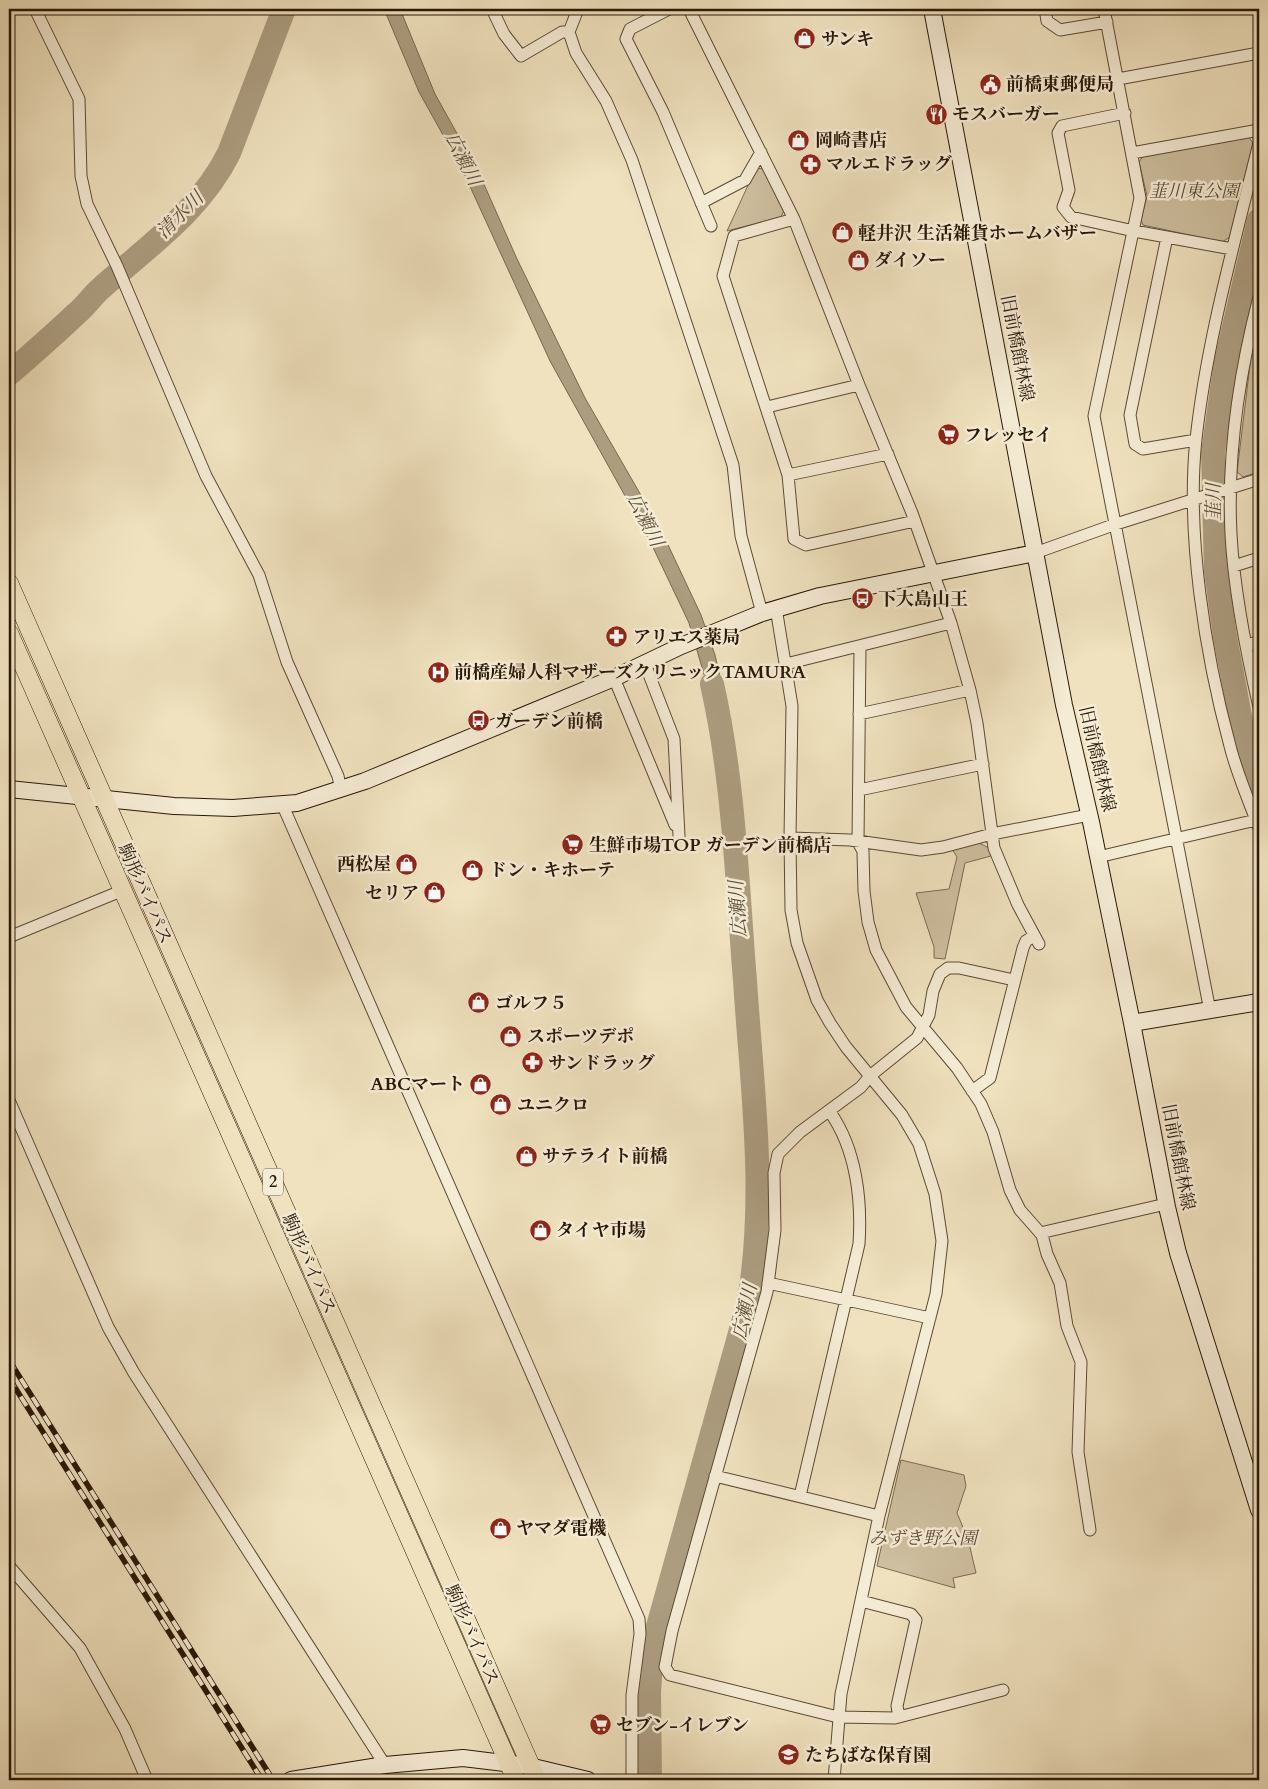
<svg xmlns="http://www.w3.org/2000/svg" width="1268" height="1789" font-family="Cardo,'Noto Serif JP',serif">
<rect width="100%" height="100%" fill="#f0e2bf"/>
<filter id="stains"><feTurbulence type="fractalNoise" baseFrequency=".004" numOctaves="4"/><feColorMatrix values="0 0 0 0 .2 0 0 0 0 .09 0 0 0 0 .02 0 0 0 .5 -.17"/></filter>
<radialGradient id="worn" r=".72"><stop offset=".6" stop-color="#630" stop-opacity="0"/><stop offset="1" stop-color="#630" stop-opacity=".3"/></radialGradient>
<!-- green -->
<path fill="#cebfa0" stroke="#7c6b53" d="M 1248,136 L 1253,143 L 1230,237 L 1222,242 L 1143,225 L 1141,220 L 1147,196 L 1139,162 L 1144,155 Z
M 756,168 L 763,169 L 784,210 L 781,217 L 727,231 Z
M 1259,349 L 1259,472 L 1243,477 L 1237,472 L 1251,357 Z
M 979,843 L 989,848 L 991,856 L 965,863 L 945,959 L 934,958 L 934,947 L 916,893 L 949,889 L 957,857 L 952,849 Z
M 901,1460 L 964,1475 L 966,1486 L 957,1513 L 968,1539 L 976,1573 L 953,1578 L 955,1588 L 877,1566 Z"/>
<!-- water -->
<path fill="#ac9d80" stroke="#78674f" d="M 384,9 L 400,9 L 435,94 L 479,173 L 517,259 L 585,398 L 661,530 L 701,615 L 715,655 L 727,708 L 724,718 L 715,712 L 689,623 L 649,539 L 550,361 L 462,169 L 419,92 Z"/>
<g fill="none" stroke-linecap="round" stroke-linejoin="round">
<!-- river -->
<path stroke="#ac9d80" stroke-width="24" d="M 1259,220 L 1226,361 L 1213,453 L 1216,571 L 1225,637 L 1243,732 L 1259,783
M 9,374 C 32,354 55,334 77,313 C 85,306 91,298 98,291 C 145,248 200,212 229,153 L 284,9
M 650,1780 L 649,1692 L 652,1648 L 749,1301 C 767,1194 752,1088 745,981 C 737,882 734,781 712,684"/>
<defs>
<path id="street" d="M 35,9 L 79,99 L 81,176 L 87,204 L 117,266 L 206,476 L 259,575 L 287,662 L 338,776 L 341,790
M 492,9 L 504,34 L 521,56 L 562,32 L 569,32 L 576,53 L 606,101 L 632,160 L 733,465 L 741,536 L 762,613
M 669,9 L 630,29 L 626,39 L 663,112 L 711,226
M 689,9 L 794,219 L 859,385 L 912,513 L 951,623 L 970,690 L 977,723 L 994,848 L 1018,905 L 1039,944
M 1045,9 L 1047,21 L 1060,30 L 1107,22
M 1104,9 L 1140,198 L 1094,416 L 1210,1011
M 569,32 L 578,9
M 1118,79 L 1259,53
M 1125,113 L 1062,126 L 1058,133 L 1069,190 L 1063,207 L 1071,217 L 1134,231 L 1232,249
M 1259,143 C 1235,241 1207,339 1196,439 C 1186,534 1205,654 1230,746 C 1237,774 1249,801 1259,828
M 1132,153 L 1259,130
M 701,203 L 745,180 L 761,152
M 794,219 L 734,236 L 723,276 L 788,475 L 794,539 L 806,545 L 915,521
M 1167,237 L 1130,415 L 1135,444 L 1143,449 L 1196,440
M 1259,297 C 1239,374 1227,454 1231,534 C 1234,592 1246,651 1259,707
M 767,407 L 859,385
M 788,475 L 888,454
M 1035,553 L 1116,524 L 1259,479
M 1234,566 L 1259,558
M 776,608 L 792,706 L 790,838 L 791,910 L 797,943 L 817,1000 L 830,1023 L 846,1047 L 902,1115 L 919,1144 L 935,1194 L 942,1241 L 936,1294 L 879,1516 L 841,1694 L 834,1780
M 860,646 L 858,842 L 863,851 L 864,891 L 868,922 L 876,950 L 906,1007 L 957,1068 L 981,1104 L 993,1132 L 1010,1190 L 1020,1210 L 1042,1235 L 1047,1254 L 1060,1283 L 1067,1326 L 1081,1362 L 1078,1452 L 1090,1530
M 1246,646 L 1259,641
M 645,664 L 674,739 L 679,836
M 786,664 L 951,623
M 614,678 L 675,825
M 859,714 L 970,690
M 859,790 L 983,764
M 283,806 L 639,1619 L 640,1634 L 632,1695 L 632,1780
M 790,838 L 850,840 L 921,850 L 943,847 L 992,834 L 1089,815
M 1098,857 L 1256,820
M 9,937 L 121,891
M 972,1091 L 990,1078 L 1023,948 L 1026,941 L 1034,936
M 9,1100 L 108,1327 L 134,1373 L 385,1765
M 1040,1233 L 1166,1204
M 768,1283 L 930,1318
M 715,1476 L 879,1516
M 800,1496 L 859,1244 C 862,1199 856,1149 830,1112
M 9,1566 L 80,1648 L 125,1729 L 147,1780
M 861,1601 L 911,1614 L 916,1620 L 897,1706 L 899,1717
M 1003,1690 L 895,1718 L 838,1717 L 670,1675 L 665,1667 L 672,1631 L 767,1292 L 775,1230 L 774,1173 L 778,1154 L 800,1132 L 861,1087 L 870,1076 L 917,1038 L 929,1015 L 933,991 L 940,974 L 948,968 L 959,968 L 1014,980"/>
<path id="secondary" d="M 932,9 L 1064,705 L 1091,822 L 1132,1023 L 1167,1207 L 1178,1253 L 1259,1510
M 9,789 L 174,806 L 233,808 L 297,803 L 365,781 L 614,678 L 681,646 L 762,613 L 820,596 L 1035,553
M 1132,1023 L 1259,1002
M 291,1780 L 385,1765 L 463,1758 L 529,1766 L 588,1780"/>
<path id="primary" d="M 9,583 L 537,1780
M 9,633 L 516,1780"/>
</defs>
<!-- street casing -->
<use href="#street" stroke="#5b4a34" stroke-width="13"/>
<!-- secondary casing -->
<use href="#secondary" stroke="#291706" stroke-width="18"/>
<!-- primary casing -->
<use href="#primary" stroke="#291706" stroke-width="19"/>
<!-- street -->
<use href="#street" stroke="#f5ecd5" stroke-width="11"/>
<!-- secondary -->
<use href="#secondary" stroke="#f5ecd5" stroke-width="16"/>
<!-- primary -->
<use href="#primary" stroke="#f0e2bf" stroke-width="18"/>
<defs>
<path id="rail" d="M 9,1360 L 273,1780
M 9,1378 L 262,1780"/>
</defs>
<!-- rail casing -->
<use href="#rail" stroke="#291706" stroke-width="5.5"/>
<!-- rail -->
<use href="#rail" stroke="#f5ecd5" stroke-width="4" stroke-dasharray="11" stroke-linecap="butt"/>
</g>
<!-- icons -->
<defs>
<symbol id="shop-disc" viewBox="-11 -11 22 22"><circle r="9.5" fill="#8f2418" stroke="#f5ecd5"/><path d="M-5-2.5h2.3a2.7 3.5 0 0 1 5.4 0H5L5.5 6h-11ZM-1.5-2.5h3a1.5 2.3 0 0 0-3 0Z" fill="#fff"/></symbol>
<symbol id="civic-disc" viewBox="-11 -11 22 22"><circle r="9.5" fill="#8f2418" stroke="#f5ecd5"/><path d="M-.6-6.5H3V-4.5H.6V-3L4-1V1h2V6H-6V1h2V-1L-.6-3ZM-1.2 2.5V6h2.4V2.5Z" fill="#fff"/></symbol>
<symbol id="restaurant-disc" viewBox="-11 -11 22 22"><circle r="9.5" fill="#8f2418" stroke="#f5ecd5"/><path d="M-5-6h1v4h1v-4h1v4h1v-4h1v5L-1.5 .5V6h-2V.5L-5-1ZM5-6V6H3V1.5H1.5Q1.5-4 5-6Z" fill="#fff"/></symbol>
<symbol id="pharmacy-disc" viewBox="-11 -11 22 22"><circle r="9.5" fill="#8f2418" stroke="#f5ecd5"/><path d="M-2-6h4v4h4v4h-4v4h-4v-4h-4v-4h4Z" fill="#fff"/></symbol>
<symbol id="supermarket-disc" viewBox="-11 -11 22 22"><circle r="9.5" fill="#8f2418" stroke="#f5ecd5"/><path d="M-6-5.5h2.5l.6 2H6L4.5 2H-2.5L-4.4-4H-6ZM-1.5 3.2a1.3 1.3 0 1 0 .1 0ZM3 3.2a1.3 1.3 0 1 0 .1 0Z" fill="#fff"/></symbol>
<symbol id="bus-disc" viewBox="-11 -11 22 22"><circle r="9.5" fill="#8f2418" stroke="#f5ecd5"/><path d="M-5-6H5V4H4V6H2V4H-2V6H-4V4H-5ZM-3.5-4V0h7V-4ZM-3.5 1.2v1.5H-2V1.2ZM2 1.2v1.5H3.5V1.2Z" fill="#fff"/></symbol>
<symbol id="hospital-disc" viewBox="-11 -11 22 22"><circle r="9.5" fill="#8f2418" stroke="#f5ecd5"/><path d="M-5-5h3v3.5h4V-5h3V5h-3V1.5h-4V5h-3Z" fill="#fff"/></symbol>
<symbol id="school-disc" viewBox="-11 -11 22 22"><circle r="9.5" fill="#8f2418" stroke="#f5ecd5"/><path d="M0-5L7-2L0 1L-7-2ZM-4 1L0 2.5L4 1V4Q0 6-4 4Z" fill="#fff"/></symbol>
</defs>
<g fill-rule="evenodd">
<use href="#shop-disc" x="792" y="26" width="25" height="25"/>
<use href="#civic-disc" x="978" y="72" width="25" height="25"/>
<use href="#restaurant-disc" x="924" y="102" width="25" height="25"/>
<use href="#shop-disc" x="786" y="128" width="25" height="25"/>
<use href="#pharmacy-disc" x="798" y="152" width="25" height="25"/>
<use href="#shop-disc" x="830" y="220" width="25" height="25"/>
<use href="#shop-disc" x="846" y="248" width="25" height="25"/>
<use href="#supermarket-disc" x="936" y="422" width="25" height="25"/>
<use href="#bus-disc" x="850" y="586" width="25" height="25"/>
<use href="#pharmacy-disc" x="604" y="624" width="25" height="25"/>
<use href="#hospital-disc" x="426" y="660" width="25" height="25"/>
<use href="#bus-disc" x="466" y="708" width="25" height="25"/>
<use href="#supermarket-disc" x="560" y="832" width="25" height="25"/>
<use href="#shop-disc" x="394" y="852" width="25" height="25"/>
<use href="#shop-disc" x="460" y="858" width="25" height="25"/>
<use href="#shop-disc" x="422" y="880" width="25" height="25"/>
<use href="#shop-disc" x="466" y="990" width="25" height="25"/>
<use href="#shop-disc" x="498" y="1024" width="25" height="25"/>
<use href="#pharmacy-disc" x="520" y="1050" width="25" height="25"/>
<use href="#shop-disc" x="468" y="1072" width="25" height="25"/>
<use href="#shop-disc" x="488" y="1092" width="25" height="25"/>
<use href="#shop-disc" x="514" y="1144" width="25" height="25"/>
<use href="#shop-disc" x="528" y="1218" width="25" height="25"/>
<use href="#shop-disc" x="488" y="1516" width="25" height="25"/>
<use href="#supermarket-disc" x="588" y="1712" width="25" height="25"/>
<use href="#school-disc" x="776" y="1742" width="25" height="25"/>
</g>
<g text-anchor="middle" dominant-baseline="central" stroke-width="5" stroke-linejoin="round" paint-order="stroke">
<!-- shield labels -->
<rect fill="#f5ecd5" stroke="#665744" stroke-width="1" x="263" y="1168.5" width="20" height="27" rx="4"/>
<g font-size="16" font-weight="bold" fill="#291706">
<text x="273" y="1182">2</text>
</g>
<!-- poi labels -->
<g font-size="18" font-weight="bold" fill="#291706" stroke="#f5ecd5" text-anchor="start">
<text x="821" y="39">サンキ</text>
<text x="1006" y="84">前橋東郵便局</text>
<text x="952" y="114">モスバーガー</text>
<text x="815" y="140">岡崎書店</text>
<text x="826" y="164">マルエドラッグ</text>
<text x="858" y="233">軽井沢 生活雑貨ホームバザー</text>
<text x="874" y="260">ダイソー</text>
<text x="964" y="435">フレッセイ</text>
<text x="878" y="599">下大島山王</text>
<text x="633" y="637">アリエス薬局</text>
<text x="454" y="672">前橋産婦人科マザーズクリニックTAMURA</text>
<text x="495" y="721">ガーデン前橋</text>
<text x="589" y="845">生鮮市場TOP ガーデン前橋店</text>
<text x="391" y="864" text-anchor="end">西松屋</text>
<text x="489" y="870">ドン・キホーテ</text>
<text x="419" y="893" text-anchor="end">セリア</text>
<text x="495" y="1003">ゴルフ５</text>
<text x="527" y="1036">スポーツデポ</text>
<text x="548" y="1063">サンドラッグ</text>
<text x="465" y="1084" text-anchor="end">ABCマート</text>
<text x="517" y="1105">ユニクロ</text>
<text x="542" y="1156">サテライト前橋</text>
<text x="556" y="1230">タイヤ市場</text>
<text x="516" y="1528">ヤマダ電機</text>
<text x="616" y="1725">セブン-イレブン</text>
<text x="805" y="1755">たちばな保育園</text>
</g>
<!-- park labels -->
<g font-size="18" font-style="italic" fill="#5b4934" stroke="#f5ecd5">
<text x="1194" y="191">韮川東公園</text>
<text x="923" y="1538">みずき野公園</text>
</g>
<!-- street labels -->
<g font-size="18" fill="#291706" stroke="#f5ecd5">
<text transform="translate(1017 348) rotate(79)">旧前橋館林線</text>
<text transform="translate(1097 759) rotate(77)">旧前橋館林線</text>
<text transform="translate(145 894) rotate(66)">駒形バイパス</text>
<text transform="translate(1178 1157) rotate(79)">旧前橋館林線</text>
<text transform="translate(309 1264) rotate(66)">駒形バイパス</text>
<text transform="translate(472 1635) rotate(66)">駒形バイパス</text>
</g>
<!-- water labels -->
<g font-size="19" font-style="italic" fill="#5d4d37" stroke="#f5ecd5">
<text transform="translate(463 159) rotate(63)">広瀬川</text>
<text transform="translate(180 215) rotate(-45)">清水川</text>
<text transform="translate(1214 502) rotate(-91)">韮川</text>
<text transform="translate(645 520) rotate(63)">広瀬川</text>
<text transform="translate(738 909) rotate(-94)">広瀬川</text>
<text transform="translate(745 1312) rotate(-78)">広瀬川</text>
</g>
</g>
<!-- margin -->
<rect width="1268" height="1789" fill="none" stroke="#f0e2bf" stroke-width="30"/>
<rect x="10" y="10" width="1248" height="1769" fill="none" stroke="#291706" stroke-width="2.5"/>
<rect x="15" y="15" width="1238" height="1759" fill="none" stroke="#291706"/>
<rect width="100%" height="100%" filter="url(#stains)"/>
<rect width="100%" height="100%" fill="url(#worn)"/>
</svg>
